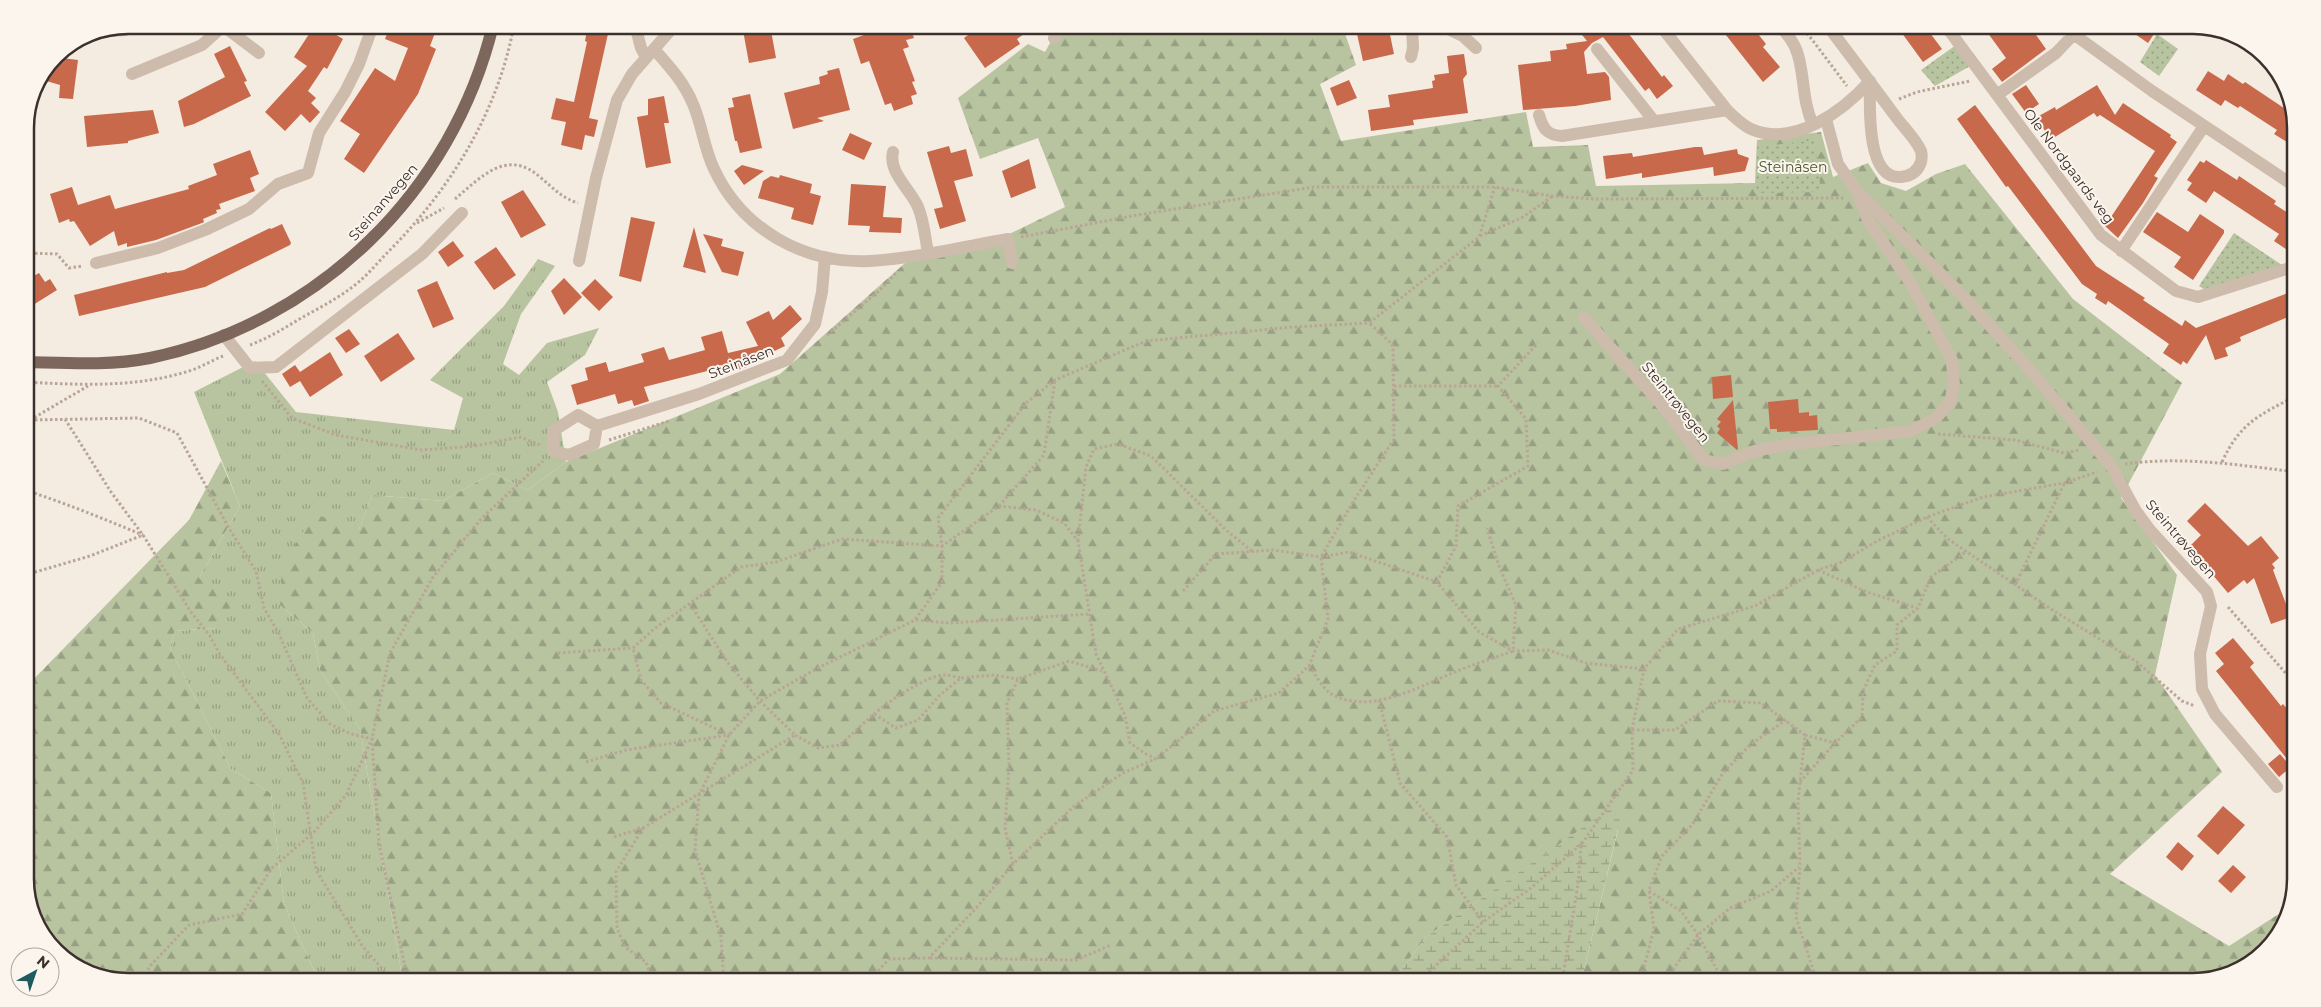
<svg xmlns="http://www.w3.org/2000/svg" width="2321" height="1007" font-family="Montserrat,sans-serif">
<defs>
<pattern id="grass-tufts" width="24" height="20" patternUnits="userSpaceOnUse" patternTransform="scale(1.25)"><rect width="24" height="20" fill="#b8c4a0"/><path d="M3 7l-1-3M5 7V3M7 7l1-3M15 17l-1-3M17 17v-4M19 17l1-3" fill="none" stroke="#97a083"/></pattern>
<pattern id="forest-firs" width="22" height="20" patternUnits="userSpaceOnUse" patternTransform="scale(1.25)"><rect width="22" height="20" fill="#b8c4a0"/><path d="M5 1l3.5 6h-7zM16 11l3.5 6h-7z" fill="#97a083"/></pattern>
<pattern id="wetland-marsh" width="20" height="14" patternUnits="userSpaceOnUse" patternTransform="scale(1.25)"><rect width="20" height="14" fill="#b8c4a0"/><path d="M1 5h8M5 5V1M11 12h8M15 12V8" fill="none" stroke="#97a083"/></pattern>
<pattern id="park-dots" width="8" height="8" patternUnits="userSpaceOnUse" patternTransform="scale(1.25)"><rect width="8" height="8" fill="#b8c4a0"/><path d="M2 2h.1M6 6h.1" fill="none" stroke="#97a083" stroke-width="1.8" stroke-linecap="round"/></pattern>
</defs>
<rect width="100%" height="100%" fill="#f4ebe1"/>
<!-- grass -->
<path fill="url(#grass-tufts)" d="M 538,259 L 555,266 L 521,314 L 503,364 L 519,375 L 547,343 L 599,328 L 585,355 L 547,382 L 558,412 L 566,462 L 527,490 L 493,473 L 443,501 L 372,495 L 359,529 L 280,605 L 313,633 L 320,670 L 360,729 L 403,982 L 319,982 L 284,904 L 271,793 L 231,769 L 170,648 L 175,631 L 218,628 L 199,578 L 240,506 L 194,392 L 255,361 L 296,412 L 454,430 L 463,398 L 430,380 L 504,306 Z"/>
<!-- forest -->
<path fill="url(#forest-firs)" d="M 1060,25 L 1342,25 L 1356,65 L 1320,84 L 1341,141 L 1526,112 L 1533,147 L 1588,145 L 1596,186 L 1755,183 L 1757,140 L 1821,132 L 1833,177 L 1868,163 L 1881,183 L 1906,191 L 1936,174 L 1965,164 L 2073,299 L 2182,383 L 2121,498 L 2177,575 L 2155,675 L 2222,772 L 2110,874 L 2229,946 L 2291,906 L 2288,918 L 2251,965 L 2194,982 L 1581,982 L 1618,830 L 1618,804 L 1426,937 L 1392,982 L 766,980 L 403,982 L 360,729 L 320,670 L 313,633 L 280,605 L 282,566 L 314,514 L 359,529 L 372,495 L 443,501 L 493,473 L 527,490 L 566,462 L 780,374 L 913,256 L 995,241 L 1065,207 L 1038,138 L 980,159 L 958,98 L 1028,44 L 1045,52 Z
M 221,461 L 240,506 L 199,578 L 233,604 L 218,628 L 175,631 L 170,648 L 231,769 L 271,793 L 284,904 L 319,982 L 128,982 L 89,974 L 46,942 L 25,886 L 25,688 L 189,520 Z"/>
<!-- wetland -->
<path fill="url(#wetland-marsh)" d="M 1618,803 L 1618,829 L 1581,982 L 1392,982 L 1426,937 Z"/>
<!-- park -->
<path fill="url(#park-dots)" d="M 2157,34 L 2178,49 L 2159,76 L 2140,62 Z
M 1956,45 L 1972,65 L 1935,86 L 1921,70 Z
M 1815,140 L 1821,192 L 1756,193 L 1757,147 Z
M 2234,233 L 2282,265 L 2207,291 L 2199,286 Z"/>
<!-- building -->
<path fill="#c8694b" d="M 315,25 L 320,25 L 343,39 L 327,69 L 324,67 L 308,91 L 316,98 L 311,103 L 320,112 L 310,123 L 301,114 L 285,131 L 265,112 L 307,66 L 294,57 Z
M 391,25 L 409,30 L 411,25 L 438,25 L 430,46 L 436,49 L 418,94 L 364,173 L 344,159 L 360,134 L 340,121 L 375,68 L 395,81 L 408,48 L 385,39 Z
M 588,25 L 610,25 L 589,118 L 598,120 L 594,137 L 585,135 L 582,150 L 561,145 L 566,122 L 551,119 L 556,98 L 574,102 L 587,42 L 585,41 Z
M 742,25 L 770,25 L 776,58 L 749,63 Z
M 882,25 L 909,25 L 914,38 L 906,40 L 909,47 L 903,49 L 915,81 L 912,82 L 917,94 L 911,96 L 913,104 L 894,111 L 891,103 L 885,105 L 869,61 L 861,64 L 853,39 L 883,28 Z
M 982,25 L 1036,25 L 1017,39 L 1020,44 L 985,68 L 964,38 Z
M 1355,25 L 1388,25 L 1394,54 L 1363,61 Z
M 1574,25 L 1622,25 L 1662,77 L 1664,75 L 1673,86 L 1657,99 L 1649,88 L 1645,91 L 1603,37 L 1592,43 L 1584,52 L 1587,74 L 1605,72 L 1609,77 L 1611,100 L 1575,106 L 1523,110 L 1518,65 L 1551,61 L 1550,51 L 1567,49 L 1566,44 L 1587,41 Z
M 1718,25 L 1751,25 L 1766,44 L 1763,47 L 1780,67 L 1763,82 Z
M 1896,25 L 1924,25 L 1942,49 L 1923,62 Z
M 1982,25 L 2029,25 L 2046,49 L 2002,82 L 1992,69 L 2006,58 Z
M 2122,25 L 2160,25 L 2148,43 Z
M 230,46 L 247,81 L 244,82 L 251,96 L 194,124 L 184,127 L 178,101 L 225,77 L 214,54 Z
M 1464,54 L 1467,74 L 1463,79 L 1468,113 L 1413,120 L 1414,125 L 1371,131 L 1368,110 L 1390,107 L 1388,95 L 1433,88 L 1432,81 L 1435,80 L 1434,75 L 1449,73 L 1447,56 Z
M 54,57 L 78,60 L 73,99 L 59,98 L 60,85 L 43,80 L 44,71 Z
M 839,68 L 850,110 L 817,118 L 824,121 L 793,129 L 784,93 L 820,84 L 819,77 L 828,74 L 827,71 Z
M 2208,71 L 2224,81 L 2228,74 L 2243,84 L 2245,82 L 2293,114 L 2296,121 L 2296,141 L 2290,137 L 2287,142 L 2274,134 L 2277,130 L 2240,106 L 2238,108 L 2225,100 L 2221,106 L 2196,90 Z
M 1349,80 L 1357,98 L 1337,106 L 1330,88 Z
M 2026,85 L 2039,104 L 2026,113 L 2012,94 Z
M 2097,85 L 2115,115 L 2123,103 L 2171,135 L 2170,137 L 2177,142 L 2154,176 L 2158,178 L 2143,203 L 2118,238 L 2105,226 L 2155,151 L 2100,115 L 2097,117 L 2094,113 L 2050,140 L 2037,117 L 2055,107 L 2056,110 Z
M 750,94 L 762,148 L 740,153 L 737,141 L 735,141 L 728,108 L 734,107 L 732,98 Z
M 664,96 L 669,123 L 664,123 L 671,163 L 646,168 L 637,117 L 648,115 L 648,99 Z
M 1975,105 L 2096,266 L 2145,298 L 2143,300 L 2182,326 L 2185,320 L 2196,328 L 2288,293 L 2295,314 L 2240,337 L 2241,341 L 2225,348 L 2228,356 L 2215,360 L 2206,335 L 2187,364 L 2183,361 L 2181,365 L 2163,353 L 2169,344 L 2108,301 L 2106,305 L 2095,298 L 2097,294 L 2082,284 L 2008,186 L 2006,187 L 1957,119 Z
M 153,110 L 159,133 L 128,141 L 128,143 L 87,147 L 84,116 Z
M 850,133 L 872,143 L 864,160 L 842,150 Z
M 949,146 L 951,153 L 966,149 L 973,176 L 954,181 L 966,221 L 940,229 L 934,209 L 943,207 L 927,152 Z
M 1695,147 L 1702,147 L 1704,155 L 1737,149 L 1738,154 L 1749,158 L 1745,171 L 1714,176 L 1713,167 L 1642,178 L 1642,173 L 1606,179 L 1603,156 L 1632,153 L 1633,157 Z
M 250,150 L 259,174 L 250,178 L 255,191 L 219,204 L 221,209 L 216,210 L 217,213 L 203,219 L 204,222 L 202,223 L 156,240 L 127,247 L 127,243 L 118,246 L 114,231 L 90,246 L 74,221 L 70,222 L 69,219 L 59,223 L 50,194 L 72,187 L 78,205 L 110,195 L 115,209 L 189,189 L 188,186 L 217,175 L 213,164 Z
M 1029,159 L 1036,188 L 1011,198 L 1002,171 Z
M 2206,160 L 2237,180 L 2239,176 L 2276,201 L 2274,204 L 2296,218 L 2296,256 L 2274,241 L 2279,234 L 2214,191 L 2206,203 L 2187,190 L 2192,183 L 2187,180 L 2200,161 L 2204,163 Z
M 742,165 L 764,171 L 744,185 L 734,171 Z
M 780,175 L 812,184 L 810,193 L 821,196 L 813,225 L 791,219 L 794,208 L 758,198 L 763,181 L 771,176 L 779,178 Z
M 851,184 L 886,186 L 883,217 L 902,218 L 901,233 L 869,232 L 870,226 L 848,225 Z
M 523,190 L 546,225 L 521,238 L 501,202 Z
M 2157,212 L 2188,232 L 2200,214 L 2224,230 L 2224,233 L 2193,280 L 2174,267 L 2181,257 L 2143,232 Z
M 631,217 L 655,222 L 641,282 L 619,276 Z
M 282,224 L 291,243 L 290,245 L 205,287 L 79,316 L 74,295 L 167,272 L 167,273 L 184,270 L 270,228 L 271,229 Z
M 694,227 L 706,273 L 683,267 Z
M 703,234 L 723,239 L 721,246 L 744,252 L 738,276 L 722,272 Z
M 453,241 L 464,256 L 448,267 L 438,252 Z
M 496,247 L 516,275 L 494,290 L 474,262 Z
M 39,273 L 45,282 L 50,279 L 57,290 L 25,310 L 25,281 Z
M 564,278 L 582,297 L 564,315 L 551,291 Z
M 595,279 L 613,297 L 599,311 L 581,293 Z
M 437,281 L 454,319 L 433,328 L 417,290 Z
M 790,305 L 802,319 L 781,338 L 785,346 L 751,362 L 752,365 L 735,371 L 728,356 L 731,365 L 644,387 L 649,401 L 634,406 L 632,400 L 618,404 L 615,394 L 577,405 L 571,385 L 588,380 L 585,368 L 606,362 L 609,372 L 644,362 L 641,354 L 664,347 L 669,360 L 705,350 L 701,337 L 722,331 L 728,353 L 758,346 L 746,322 L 769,311 L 773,320 Z
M 349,329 L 360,344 L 346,353 L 335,338 Z
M 398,333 L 415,359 L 381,382 L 364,356 Z
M 330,352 L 343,375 L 310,397 L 300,381 L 290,387 L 282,374 L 295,365 L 300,372 Z
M 1731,375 L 1733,397 L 1713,399 L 1712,377 Z
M 1798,399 L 1799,413 L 1809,412 L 1809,416 L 1817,415 L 1818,430 L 1777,432 L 1777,429 L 1770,429 L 1768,402 Z
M 1733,400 L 1738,449 L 1737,450 L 1717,433 L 1720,429 L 1717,426 L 1721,422 L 1717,419 Z
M 2205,503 L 2248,546 L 2261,536 L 2279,558 L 2272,564 L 2275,568 L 2273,570 L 2291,617 L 2271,624 L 2254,578 L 2247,584 L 2244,580 L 2228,593 L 2201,561 L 2200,562 L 2187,549 L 2201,535 L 2187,521 Z
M 2233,638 L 2254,663 L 2250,667 L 2281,706 L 2283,704 L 2296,719 L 2296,751 L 2287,759 L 2216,671 L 2224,664 L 2215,653 Z
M 2280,754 L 2291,767 L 2279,777 L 2268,764 Z
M 2223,806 L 2245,825 L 2218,855 L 2197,836 Z
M 2178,842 L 2194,856 L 2182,871 L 2166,857 Z
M 2233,865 L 2246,877 L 2231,893 L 2218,881 Z"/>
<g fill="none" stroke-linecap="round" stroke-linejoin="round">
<!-- path -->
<path stroke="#b9a596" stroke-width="3" stroke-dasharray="2.5 2.5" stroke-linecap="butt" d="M 1804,29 L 1847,86
M 1899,99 L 1917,92 L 1970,81
M 455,199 C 481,177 507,148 540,177 C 553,188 562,198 578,203
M 417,223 L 444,208
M 1480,236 L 1523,217 L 1553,196
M 1021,237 L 1137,215 L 1314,187 L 1495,187 L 1553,196 L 1594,199 L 1845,198
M 25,253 L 57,254 L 69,268 L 83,266
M 827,335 L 881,289 L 897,272
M 250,345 C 269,338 286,327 303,317 C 323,306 344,295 361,280 C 371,271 380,260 390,250 C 451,188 498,112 514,25
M 262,381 L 292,418 L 336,435 L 422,450 L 475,446 L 521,437 L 540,445
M 25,382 C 81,385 138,388 192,370 C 203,366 213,360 223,356
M 1394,386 L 1498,386
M 65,419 L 111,492 L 143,535 L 191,612 L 210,636 L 219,653 L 279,734 L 303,783 L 316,870 L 363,947 L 394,982
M 25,420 L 30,420 L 88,386
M 30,420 L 139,418 L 177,433 L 230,530 L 256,571 L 264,608 L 279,634 L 307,698 L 330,724 L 351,734 L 372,739 L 346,795 L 314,832 L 272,868 L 242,914 L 189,925 L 149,967 L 144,982
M 1938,434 L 2015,440 L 2064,453 L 2080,450
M 609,440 L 669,421
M 2222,462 C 2240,423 2259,415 2296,396
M 2125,464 C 2182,456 2239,465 2296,472
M 25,490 C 65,503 104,519 143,535
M 999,506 L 1044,455 L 1055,380
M 1927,517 L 1948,539 L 2054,611 L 2137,662 L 2182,701 L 2195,706
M 1078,541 L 1086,467 L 1094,449 L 1118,444 L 1151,456 L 1226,530 L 1253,552
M 1818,570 L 1867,592 L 1917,608
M 25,575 L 90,556 L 143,535
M 1437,582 L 1456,546 L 1458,506 L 1528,466 L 1526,419 L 1498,386 L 1538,343
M 2015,585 L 2064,484
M 1183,591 L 1216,554 L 1273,550 L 1321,557 L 1349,552 L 1437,582 L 1479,632 L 1513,651 L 1548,650 L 1586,663 L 1644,669
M 2228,607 L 2296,685
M 916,620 L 950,623 L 1090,614
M 558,653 L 633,648 L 654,629 L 741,567 L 776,562 L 842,539 L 942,546 L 999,506 L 1036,510 L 1064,523 L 1078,541 L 1096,654 L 1125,715 L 1130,743 L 1146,754 L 1156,759 L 1214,711 L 1279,693 L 1309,666 L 1328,619 L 1321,557 L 1353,502 L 1394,439 L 1393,345 L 1369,323
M 1309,666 C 1315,674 1322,687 1330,693 C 1368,717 1420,686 1455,672 C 1474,664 1494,658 1513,651 L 1516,605 L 1500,569 L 1487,528
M 1379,700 L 1400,783 L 1447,837 L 1456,885 L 1483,922
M 874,714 C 886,703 929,674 945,675 C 950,675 956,677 961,678
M 1632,730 L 1675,730 L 1718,701 L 1761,703 L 1805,735 L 1798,802 L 1800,866 L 1796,917 L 1817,982
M 795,735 L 818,748 L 840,745 L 874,714 L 896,728 L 918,720 L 940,695 L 961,678 L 994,675 L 1018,679
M 1805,735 L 1835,743 L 1862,717 L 1863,691 L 1875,665 L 1897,651 L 1897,625 L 1918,608 L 1931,577 L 1967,551
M 586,762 L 626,750 L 729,735 L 661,703 L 641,680 L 633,648
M 1800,782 L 1835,743
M 643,828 L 616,872 L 617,928 L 625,947 L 646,962 L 653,982
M 614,837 L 643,828 L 795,735 L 760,701 L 728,663 L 690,604
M 1013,864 L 1005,828 L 1009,765 L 1007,703 L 1018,679 L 1069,661 L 1102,671
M 1649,891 L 1681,911 L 1698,935 L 1717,970
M 930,958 L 1076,960 L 1111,945
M 410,982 L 405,967 L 379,844 L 372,739 L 390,653 L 433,577 L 481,519 L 543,461
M 724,982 L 721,937 L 695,850 L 699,795 L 729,735 L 760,701 L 814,670 L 915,620 L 942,582 L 942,546 L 938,518 L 1026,403 L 1055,380 L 1146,341 L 1293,327 L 1369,323 L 1479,237 L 1495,187
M 868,982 L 889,959 L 929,958 L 978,906 L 1013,864 L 1073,807 L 1123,773 L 1155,759
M 1418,982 L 1483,922 L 1531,888 L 1580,845
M 1562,982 L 1578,884 L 1581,845 L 1633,770 L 1632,730 L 1644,669 L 1678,629 L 1755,606 L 1818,570 L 1842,562 L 1877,541 L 1927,517 L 1983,497 L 2064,483 L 2097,472
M 1643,982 L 1642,975 L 1654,929 L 1649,890 L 1662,856 L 1692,825 L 1723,773 L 1751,744 L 1786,720
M 1664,982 L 1698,935 L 1730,908 L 1771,891 L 1799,867"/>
<!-- minor -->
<path stroke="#cdbbac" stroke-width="12" d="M 222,25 L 259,53
M 635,25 L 641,48 L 646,57
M 675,25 L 654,49 C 669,66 684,82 693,104 C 702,125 704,148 714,169 C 742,229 803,264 870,261 C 916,258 963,247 1008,239 L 1012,263
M 1440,25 L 1463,36 L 1476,48
M 1660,25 L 1727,110 C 1734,117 1742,125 1751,129 C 1794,148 1843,111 1870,81
M 1779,25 C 1787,34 1795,43 1798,55 C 1805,79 1802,100 1813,125
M 1827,25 C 1850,55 1873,86 1896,117 C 1904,128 1915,138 1921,151 C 1922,155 1922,158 1921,162 C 1918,171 1911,176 1901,177 C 1865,180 1870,103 1870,81
M 1945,25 L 2101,235 L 2176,291 L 2198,297 L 2296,266
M 2061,25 L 2152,91 L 2296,187
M 91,32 L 125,30 L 142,25
M 1054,38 L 1062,25
M 1597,49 L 1654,121
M 1411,57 L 1413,48 L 1412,25
M 132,74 L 202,45 L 223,26
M 1997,95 L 2056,53 L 2073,35
M 1539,115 C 1543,129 1547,135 1562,136 L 1727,110
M 1826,119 L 1838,164 L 1857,191 L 1963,296 L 2030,370 L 2112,467 L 2136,511 L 2150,530 L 2207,592 L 2211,606 L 2200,654 L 2202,689 L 2215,714 L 2277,787
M 893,152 C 888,172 910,189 918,207 C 924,221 925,237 928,253
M 2121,251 L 2204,126
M 579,261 L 596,178 L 617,100 L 632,74 L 654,49
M 96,263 L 158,248 L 205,230 L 249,209 L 278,184 L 308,173 L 319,133 L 345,92 L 359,64 L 373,25
M 1584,318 L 1662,405 L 1704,460 L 1723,464 L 1755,451 L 1784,445 L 1911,431 L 1936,418 L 1950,402 L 1954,385 L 1952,360 L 1911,284 L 1868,220 L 1858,194
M 224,335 L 250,368 L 276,367 L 422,254 L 462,213
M 597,426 L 594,444 L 569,455 L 553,451 L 553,431 L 578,415 L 597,426 L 699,394 L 787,360 L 815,324 L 822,292 L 825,257"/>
<!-- major -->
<path stroke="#7d675c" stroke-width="12" d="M 25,362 C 67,363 109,366 150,358 C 318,323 453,191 493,25"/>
</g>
<g text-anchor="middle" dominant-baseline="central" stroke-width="4" stroke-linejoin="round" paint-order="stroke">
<!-- street labels -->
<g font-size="14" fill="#3b302b" stroke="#fbf5ee">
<text transform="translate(2069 166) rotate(53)">Ole Nordgaards veg</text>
<text transform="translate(383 202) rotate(-49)">Steinanvegen</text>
<text transform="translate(741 362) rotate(-21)">Steinåsen</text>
<text transform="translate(1676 402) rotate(51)">Steintrøvegen</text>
<text transform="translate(2181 539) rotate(49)">Steintrøvegen</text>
</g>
<!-- park labels -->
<g font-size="14" fill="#4a5a2e" stroke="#fbf5ee">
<text x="1793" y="167">Steinåsen</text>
</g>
</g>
<!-- crop -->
<path d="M0 0H2321V1007H0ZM128 34H2193A94 94 0 0 1 2287 128V879A94 94 0 0 1 2193 973H128A94 94 0 0 1 34 879V128A94 94 0 0 1 128 34Z" fill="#fbf5ee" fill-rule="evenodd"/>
<path fill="none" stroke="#3b302b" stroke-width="2.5" d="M128 34H2193A94 94 0 0 1 2287 128V879A94 94 0 0 1 2193 973H128A94 94 0 0 1 34 879V128A94 94 0 0 1 128 34Z"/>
<!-- north arrow -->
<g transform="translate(35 972) rotate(40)"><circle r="24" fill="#fbf5ee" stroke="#aea6a0"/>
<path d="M0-4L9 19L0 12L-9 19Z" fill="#1f5a5e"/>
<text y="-8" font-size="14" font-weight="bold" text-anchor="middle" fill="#3b302b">N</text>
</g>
</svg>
